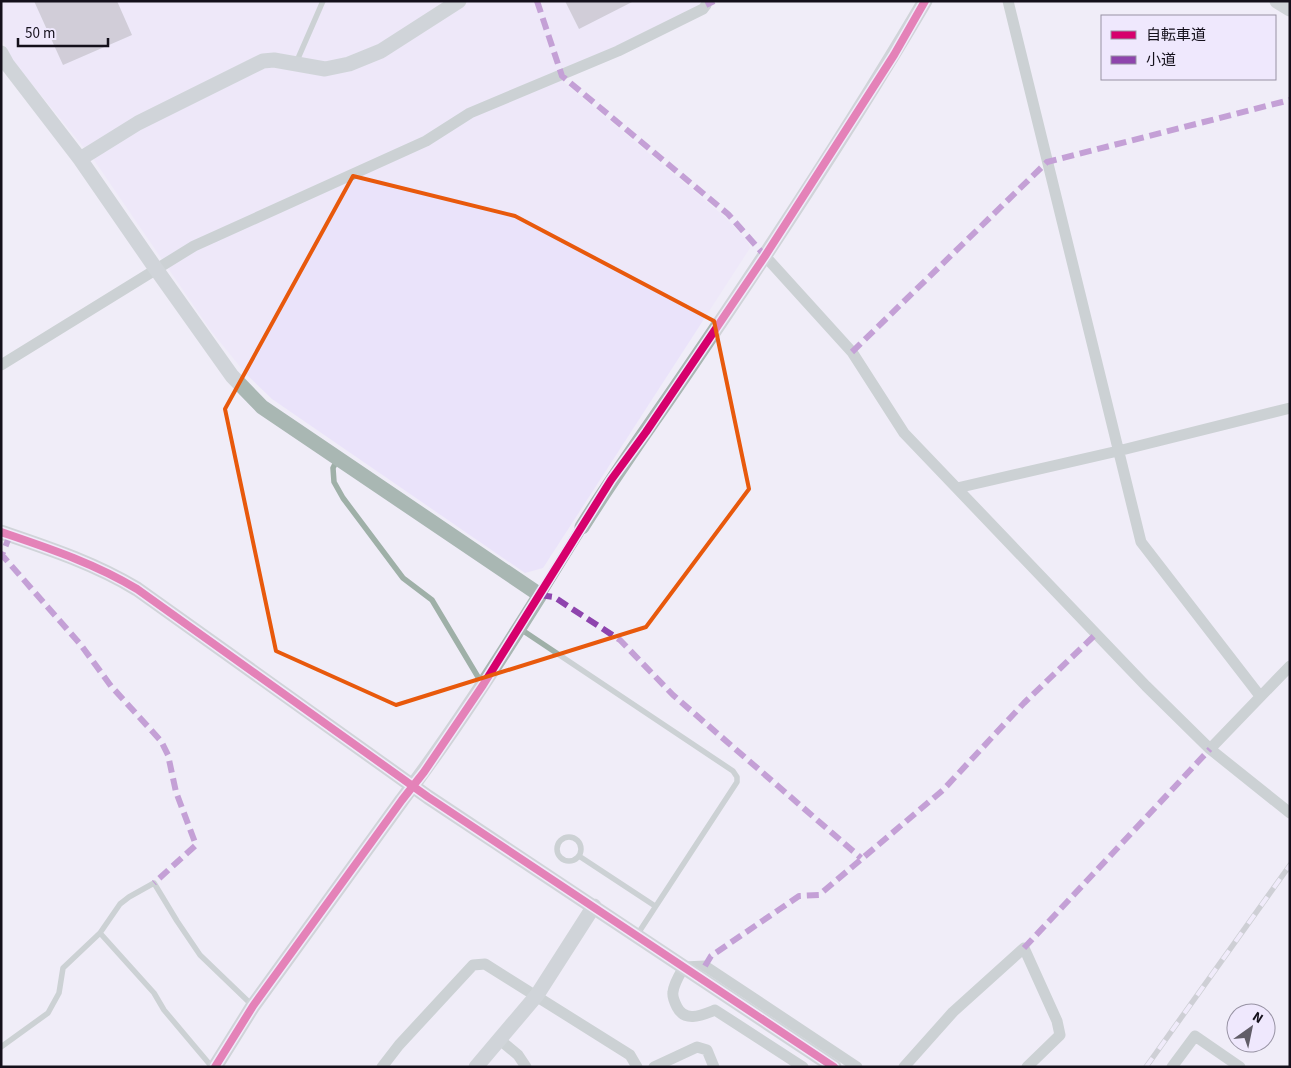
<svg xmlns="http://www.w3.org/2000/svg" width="1291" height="1068" font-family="'Source Sans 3','Noto Sans JP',sans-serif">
<rect width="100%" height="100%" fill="#f0edf8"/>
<!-- built -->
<path fill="#eae3fa" d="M 1,1 L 708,1 L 561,80 L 725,217 L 748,242 L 750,248 L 543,568 L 525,573 L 272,399 L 246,374 L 211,331 L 94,160 L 13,61 L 1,37 Z"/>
<!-- building -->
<path fill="#aaa7b2" d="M 34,1 L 117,1 L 132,35 L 63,65 Z
M 565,1 L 634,1 L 579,29 Z"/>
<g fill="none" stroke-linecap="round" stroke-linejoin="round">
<!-- lane -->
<path stroke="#9fb0a8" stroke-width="5.5" d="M 296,63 L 323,1
M 337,460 L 333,468 L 334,482 L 343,498 L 403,578 L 432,600 L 481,682
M 519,628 L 733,771 L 737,777 L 737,782 L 637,935
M557 849a12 12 0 1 1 24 0a12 12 0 1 1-24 0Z
M 579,856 L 655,906
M 100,933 L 154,993 L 164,1010 L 212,1067
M 1,1047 L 48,1013 L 59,993 L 63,968 L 100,933 L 120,904 L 129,897 L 154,883 L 177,921 L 200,955 L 252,1005"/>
<!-- street -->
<path stroke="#9fb0a8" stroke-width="11" d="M 1008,1 L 1141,542 L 1260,696
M 765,256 L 852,352 L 904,433 L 1146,686 L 1210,749 L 1290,813
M 1,365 L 194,246 L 426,141 L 470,113 L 618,51 L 703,9 L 706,5
M 957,488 L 1118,451 L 1290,408
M 540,595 L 582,527
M 1210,749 L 1290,666
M 500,1040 L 518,1055 L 526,1067
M 382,1067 L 399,1045 L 473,965 L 485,964 L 630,1055 L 637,1067
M 654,1067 L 697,1047 L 707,1050 L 714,1067
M 803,1067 L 715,1010 C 702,1015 685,1023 677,1007 C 675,1003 672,997 673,992 C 674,983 680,974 684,967 L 705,966 L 857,1067
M 904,1067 L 953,1012 L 1024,948 L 1057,1021 L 1060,1035 L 1027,1067
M 1172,1067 L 1195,1036 L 1240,1067"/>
<!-- secondary -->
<path stroke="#a9b7b3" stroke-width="15" d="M 1277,1 L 1290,9
M 1,53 L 7,64 L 80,159 L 156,269 L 232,376 L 262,407 L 540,595 C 496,665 452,734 402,800 L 253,1006 L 215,1067
M 80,159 L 138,123 L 263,61 L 274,60 L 325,69 L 349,64 L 381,51 L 459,1
M 582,527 C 617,471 655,419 692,364 C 773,245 852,125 925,1
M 1,532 C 48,548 94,563 137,589 L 428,797 L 834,1067
M 476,1067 L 537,995 L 594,906"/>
<defs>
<path id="rail" d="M 1146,1067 L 1290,865"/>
</defs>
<!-- rail casing -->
<use href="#rail" stroke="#a5acac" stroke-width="5.5"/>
<!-- rail -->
<use href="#rail" stroke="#efe8fd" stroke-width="4" stroke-dasharray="11" stroke-linecap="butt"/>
<!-- quiet -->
<path stroke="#8e44ad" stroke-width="6" stroke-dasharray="12 6" stroke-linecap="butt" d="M 537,1 L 562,76 L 728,214 L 765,256
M 706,5 L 714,1
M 852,352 L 1047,162 L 1290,100
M 10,535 L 2,555 L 81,645 L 111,686 L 161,741 L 168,755 L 176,792 L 196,845 L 154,883
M 540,595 L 554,597 L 620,640 L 673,695 L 861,858
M 1024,948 L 1210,749
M 705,966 L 711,956 L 799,896 L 819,895 L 943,790 L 1024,703 L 1096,634"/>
<defs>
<path id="cycleway" d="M 1,532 C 48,548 94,563 137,589 L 428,797 L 834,1067
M 215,1067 L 253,1006 L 402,800 L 424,772 L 483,685 L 611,480 L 646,432 L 765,256 L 894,55 L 925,1"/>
</defs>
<!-- cycleway casing -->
<use href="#cycleway" stroke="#efe8fd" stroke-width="11"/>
<!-- cycleway -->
<use href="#cycleway" stroke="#d6006c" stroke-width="8"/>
</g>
<!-- marked area -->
<path d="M0 0H1291V1068H0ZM 353,176 L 515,216 L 714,321 L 749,489 L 646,627 L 396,705 L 276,651 L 225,409 Z" fill="#f0edf8" fill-opacity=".55" fill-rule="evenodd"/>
<path fill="none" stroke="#e8590c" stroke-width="4" stroke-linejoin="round" d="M 353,176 L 515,216 L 714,321 L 749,489 L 646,627 L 396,705 L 276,651 L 225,409 Z"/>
<!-- border -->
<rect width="1291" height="1068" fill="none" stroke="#14101b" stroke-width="5"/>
<!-- legend -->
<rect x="1101" y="15" width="175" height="65" fill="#efe8fd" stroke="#9792a3"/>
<rect x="1111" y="31" width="25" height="8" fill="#d6006c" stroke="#9792a3"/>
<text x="1146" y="40" font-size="15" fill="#14101b">自転車道</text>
<rect x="1111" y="56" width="25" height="8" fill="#8e44ad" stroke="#9792a3"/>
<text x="1146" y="65" font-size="15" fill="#14101b">小道</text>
<!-- north arrow -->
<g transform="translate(1251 1028) rotate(33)"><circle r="24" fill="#efe8fd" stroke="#9792a3"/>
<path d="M0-4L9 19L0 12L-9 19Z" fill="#615d68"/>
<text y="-8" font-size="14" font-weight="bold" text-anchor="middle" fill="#14101b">N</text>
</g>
<!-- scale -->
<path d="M18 38v8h90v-8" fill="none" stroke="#14101b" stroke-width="2.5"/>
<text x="25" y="38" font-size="15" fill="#14101b" stroke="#efe8fd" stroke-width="4" paint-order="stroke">50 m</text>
</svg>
